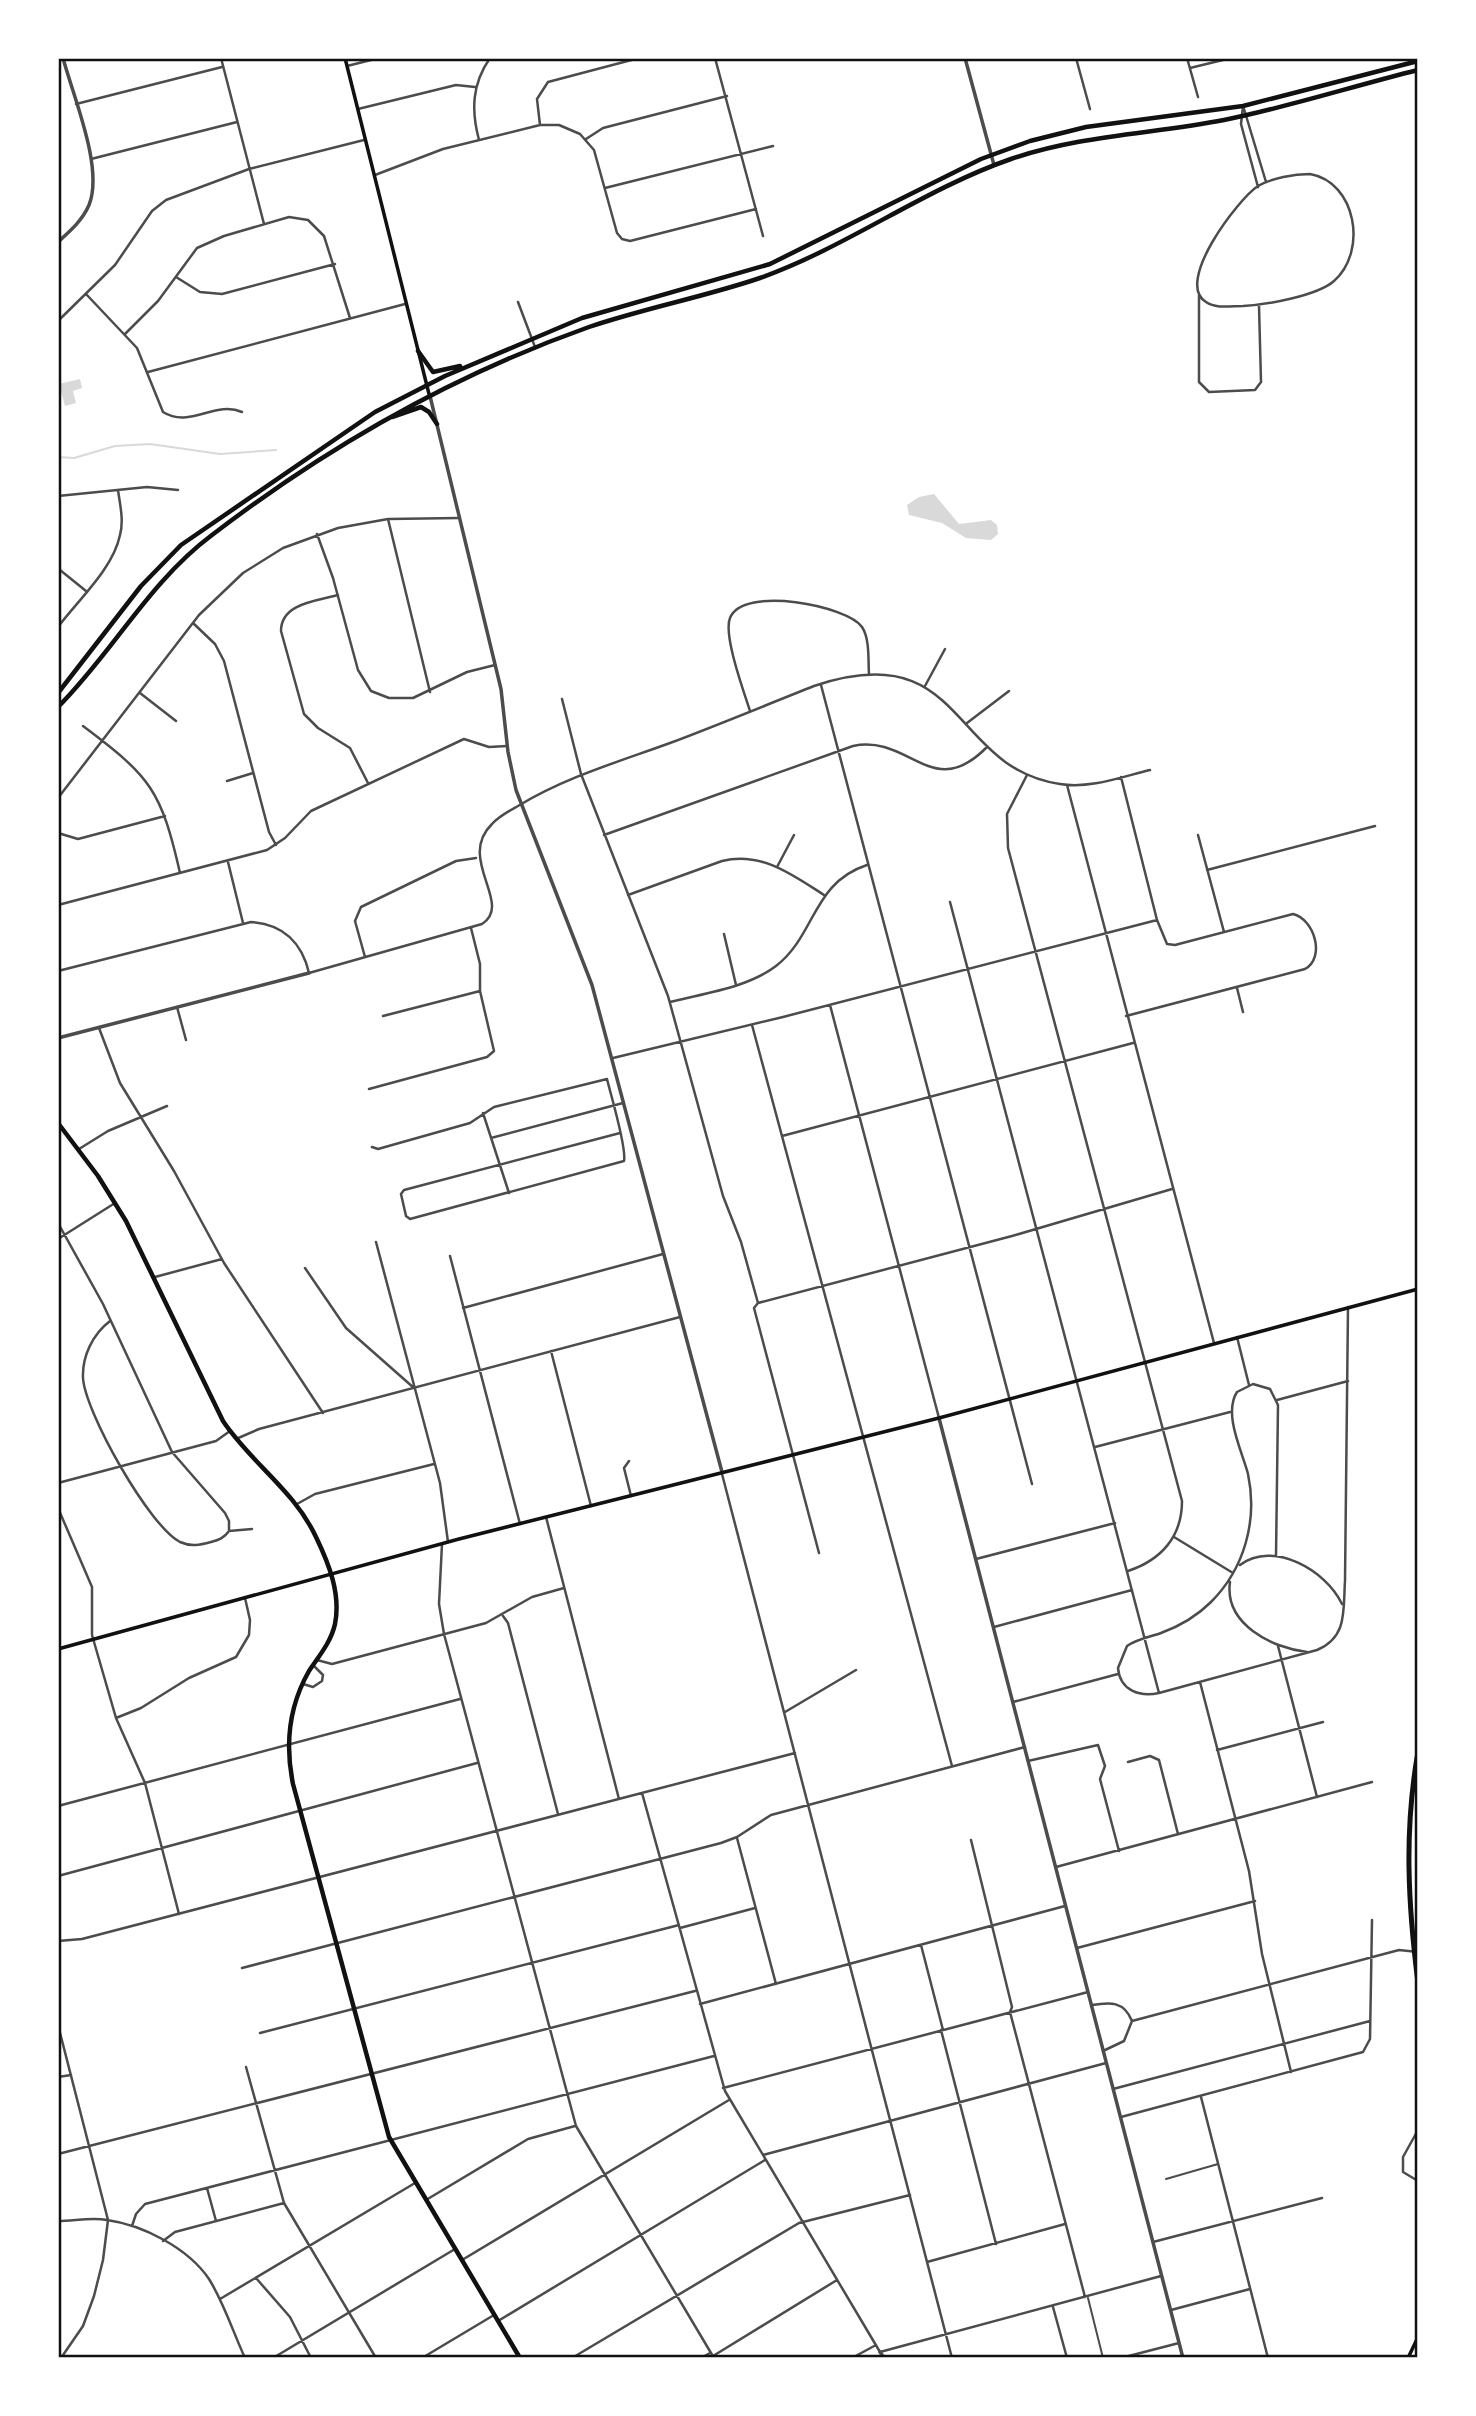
<svg xmlns="http://www.w3.org/2000/svg" width="1476" height="2416" font-family="'Exo 2',sans-serif">
<rect width="100%" height="100%" fill="#fff"/>
<!-- water -->
<path fill="#d9d9d9" d="M 80,379 L 82,388 L 73,391 L 76,403 L 65,406 L 59,384 Z
M 934,494 L 959,524 L 991,520 L 997,525 L 998,534 L 991,540 L 966,538 L 942,523 L 909,515 L 907,505 L 919,497 Z"/>
<g fill="none" stroke-linecap="round" stroke-linejoin="round">
<!-- stream -->
<path stroke="#d9d9d9" stroke-width="2" d="M 58,167 L 58,186
M 58,457 L 74,458 L 115,446 L 150,444 L 220,454 L 276,450"/>
<!-- service -->
<path stroke="#4c4c4c" stroke-width="2" d="M 1166,2179 L 1218,2164
M 1088,2298 L 1103,2358"/>
<!-- minor -->
<path stroke="#4c4c4c" stroke-width="2.5" d="M 221,58 L 264,224
M 715,58 L 763,236
M 1076,58 L 1090,109
M 1187,58 L 1198,97
M 347,66 L 379,58
M 1190,68 L 1231,58
M 76,104 L 222,67
M 1243,106 L 1241,124 L 1258,187
M 358,109 L 456,85 L 475,87
M 1244,109 L 1266,182
M 540,125 L 537,99 L 548,82 L 639,58
M 586,139 L 603,128 L 727,96
M 479,140 C 471,110 472,84 490,58
M 91,159 L 237,122
M 1310,174 C 1356,182 1368,251 1334,281 C 1317,296 1265,305 1243,306 C 1231,306 1216,309 1206,302 C 1174,283 1238,199 1258,186 C 1272,178 1294,174 1310,174 Z
M 375,175 L 443,149 L 540,125 L 559,125 L 580,134 L 594,150 L 617,233 L 622,239 L 630,241 L 756,209
M 605,188 L 773,146
M 176,277 L 200,292 L 222,294 L 335,264
M 86,294 L 137,348 L 163,412 C 190,429 215,400 242,412
M 1199,295 L 1199,382 L 1209,392 L 1255,390 L 1261,382 L 1259,306
M 518,302 L 535,347
M 58,321 L 115,265 L 152,211 L 166,200 L 249,169 L 364,140
M 125,334 L 158,301 L 197,248 L 224,236 L 289,217 L 308,220 L 324,236 L 350,318
M 148,372 L 405,304
M 58,496 L 147,487 L 178,490
M 388,519 L 430,692
M 317,534 L 333,578 L 358,670 L 371,691 L 389,698 L 413,698 L 467,672 L 495,665
M 60,570 L 86,591
M 338,595 C 317,601 281,603 281,631 L 304,714 L 318,728 L 350,748 L 368,783
M 193,623 L 215,644 L 224,661 L 269,832 L 276,845
M 58,627 C 78,600 113,569 120,535 C 124,520 120,505 118,490
M 821,685 L 1032,1484
M 925,686 L 945,649
M 140,693 L 176,721
M 562,699 L 581,774 L 668,996 L 723,1196 L 741,1242 L 758,1303 L 754,1308 L 819,1553
M 750,711 C 744,692 723,635 730,618 C 743,585 848,606 862,627 C 870,639 868,660 869,674
M 967,723 L 1009,691
M 83,726 C 151,777 161,790 180,873
M 1027,775 L 1007,814 L 1008,848 L 1182,1501 C 1182,1537 1161,1560 1128,1571
M 1121,777 L 1157,920 L 1167,944 L 1175,945 L 1293,914 C 1314,919 1326,957 1305,969 L 1126,1016
M 227,781 L 253,773
M 1067,785 L 1214,1343
M 58,798 L 199,615 L 243,573 L 283,548 L 338,528 L 388,519 L 459,518
M 58,833 L 78,839 L 165,816
M 604,835 L 853,746 C 910,734 932,803 987,747
M 1198,835 L 1224,932
M 228,862 L 243,923
M 777,867 L 794,835
M 1207,870 L 1375,826
M 628,895 L 722,861 C 761,851 793,875 824,895
M 950,902 L 1159,1693
M 58,905 L 267,850 L 285,838 L 311,811 L 464,739 L 489,747 L 507,746
M 724,934 L 736,985
M 365,957 L 355,921 L 361,907 L 456,861 L 476,858
M 58,971 L 251,922 C 283,924 302,943 309,973 L 482,924 C 514,904 456,859 492,824 C 499,816 509,811 518,806 C 566,777 618,762 670,743 C 718,725 766,705 814,686 C 966,635 949,768 1060,784 C 1090,789 1121,777 1150,770
M 1237,988 L 1243,1012
M 670,1002 C 705,993 747,988 776,966 C 816,935 812,883 867,865
M 830,1005 L 939,1418
M 177,1007 L 186,1040
M 383,1016 L 480,991
M 752,1025 L 952,1766
M 99,1028 L 120,1083 L 174,1171 L 224,1263 L 323,1413
M 613,1058 L 783,1017 L 1157,920
M 369,1089 L 487,1057 L 494,1051 L 480,991 L 480,964 L 471,928
M 483,1113 L 509,1193
M 782,1136 L 1133,1043
M 491,1138 L 623,1103
M 372,1147 L 378,1149 L 470,1123 L 494,1107 L 607,1079 C 611,1096 627,1148 624,1161 L 410,1219 L 406,1216 L 401,1194 L 404,1190 L 620,1133
M 79,1149 L 108,1131 L 167,1106
M 58,1223 L 103,1304 L 172,1452 L 225,1513 L 229,1521 L 229,1531
M 58,1239 L 115,1203
M 376,1242 L 440,1483 L 448,1542
M 450,1256 L 520,1524
M 305,1268 L 346,1328 L 414,1388
M 155,1277 L 222,1259
M 758,1303 L 1012,1236 L 1172,1189
M 463,1308 L 663,1254
M 110,1321 C 93,1334 82,1356 83,1378 C 85,1412 149,1526 180,1542 C 191,1547 200,1545 211,1542 C 219,1540 224,1538 229,1531
M 1237,1337 L 1249,1385
M 551,1351 L 591,1506
M 1277,1400 L 1348,1381
M 236,1439 L 259,1429 L 680,1317
M 1095,1447 L 1230,1412
M 629,1461 L 624,1468 L 631,1496
M 722,1474 L 952,2358
M 58,1483 L 216,1441 L 230,1431
M 297,1504 L 315,1494 L 434,1464
M 58,1508 L 92,1587 L 92,1635 L 116,1718 L 145,1783 L 179,1914
M 546,1517 L 619,1799
M 229,1531 L 252,1529
M 1174,1537 L 1233,1573
M 442,1544 L 439,1604 L 444,1634 L 576,2126 L 714,2358
M 1276,1556 L 1278,1405 L 1270,1389 L 1253,1384 L 1237,1392 C 1223,1414 1242,1451 1248,1474 C 1258,1521 1244,1569 1211,1602 C 1197,1616 1180,1626 1161,1633 C 1150,1637 1137,1639 1127,1646 L 1118,1668 C 1120,1691 1140,1697 1159,1693 L 1317,1650 C 1348,1637 1343,1610 1345,1581 L 1348,1307
M 976,1559 L 1115,1523
M 1240,1565 C 1273,1540 1326,1570 1342,1604
M 1230,1582 C 1224,1624 1272,1648 1307,1652
M 503,1616 L 508,1623 L 558,1814
M 994,1627 L 1132,1590
M 1278,1646 L 1317,1797
M 317,1660 L 332,1664 L 486,1623 L 532,1597 L 564,1588
M 1200,1682 L 1249,1871 L 1262,1954 L 1291,2072
M 303,1684 L 313,1687 L 322,1681 L 323,1675 L 313,1665
M 1013,1702 L 1118,1674
M 785,1712 L 856,1670
M 116,1718 L 141,1708 L 189,1678 L 236,1657 L 249,1635 L 250,1620 L 245,1598
M 1217,1750 L 1323,1722
M 1028,1761 L 1098,1745 L 1105,1766 L 1100,1779 L 1119,1851
M 1128,1762 L 1150,1756 L 1159,1760 L 1178,1834
M 642,1793 L 725,2091 L 880,2352 L 1161,2276
M 58,1806 L 460,1699
M 737,1838 L 776,1984
M 971,1840 L 1012,2007 L 1010,2012 L 1085,2297
M 1056,1867 L 1372,1782
M 58,1876 L 477,1763
M 680,1928 L 755,1908
M 58,1941 L 82,1939 L 795,1753
M 921,1945 L 943,2030
M 1077,1948 L 1255,1901
M 242,1968 L 721,1843 L 737,1837 L 771,1815 L 1025,1747
M 700,2004 L 1065,1906
M 1092,2005 C 1110,2002 1124,2001 1132,2021
M 1132,2021 L 1399,1950 L 1418,1952
M 58,2025 L 108,2220 L 103,2260 L 94,2296 L 83,2326 L 61,2358
M 941,2030 L 996,2244
M 260,2033 L 679,1925
M 1103,2051 L 1124,2041 L 1132,2021
M 246,2067 L 284,2203 L 376,2358
M 58,2077 L 71,2075
M 723,2088 L 1088,1992
M 1113,2089 L 1370,2021
M 1201,2097 L 1268,2358
M 1121,2117 L 1363,2052 L 1370,2039 L 1372,1920
M 1418,2130 L 1403,2157 L 1403,2172 L 1418,2181
M 58,2154 L 695,1991
M 763,2155 L 1106,2063
M 207,2188 L 216,2221
M 426,2200 L 528,2139 L 575,2126
M 58,2221 C 74,2221 91,2217 107,2220 C 143,2225 188,2248 209,2279 C 224,2303 233,2332 245,2358
M 132,2226 L 136,2214 L 145,2204 L 714,2056
M 163,2241 L 175,2232 L 284,2203
M 1153,2242 L 1322,2198
M 462,2260 L 729,2100
M 927,2262 L 1065,2224
M 256,2278 L 290,2317 L 311,2358
M 220,2299 L 415,2183
M 1053,2307 L 1067,2358
M 1171,2310 L 1250,2289
M 498,2321 L 765,2160
M 713,2356 L 837,2280
M 273,2358 L 455,2249
M 422,2358 L 494,2315
M 572,2358 L 799,2223 L 910,2195
M 701,2358 L 710,2353
M 852,2358 L 876,2345
M 1121,2358 L 1179,2343"/>
<!-- tertiary -->
<path stroke="#4c4c4c" stroke-width="3.5" d="M 965,58 L 994,165
M 58,242 C 70,231 82,221 89,205 C 104,168 73,96 63,58
M 430,396 L 501,689 L 508,752 L 516,790 L 592,985 L 722,1472
M 58,1038 L 309,973
M 939,1418 L 1183,2358
M 880,2352 L 884,2358"/>
<!-- secondary -->
<path stroke="#111" stroke-width="3.5" d="M 345,58 L 429,394
M 58,1649 L 459,1539 L 939,1418 L 1418,1289
M 1408,2358 L 1418,2337"/>
<!-- primary -->
<path stroke="#111" stroke-width="4.5" d="M 418,351 L 433,372 L 460,366
M 392,417 L 421,407 L 429,412 L 437,424
M 58,693 L 141,586 L 181,545 L 375,412 L 445,376 L 582,318 L 770,264 L 981,159 L 1030,141 L 1086,127 L 1243,106 L 1418,61
M 58,707 C 113,652 149,582 212,535 C 327,447 453,375 589,327 C 645,308 704,297 760,278 C 847,247 924,189 1011,159 C 1081,135 1152,134 1224,120 C 1289,107 1353,86 1418,70
M 58,1123 L 98,1176 L 126,1221 L 223,1421 C 251,1463 294,1490 316,1537 C 329,1564 341,1594 335,1624 C 331,1642 319,1656 309,1671 C 289,1706 285,1745 293,1784 L 389,2137 L 520,2358"/>
<!-- motorway -->
<path stroke="#111" stroke-width="5" d="M 1418,1752 C 1404,1830 1408,1904 1418,1983"/>
</g>
<!-- border -->
<rect width="1476" height="2416" fill="none" stroke="#ffffff" stroke-width="119"/>
<rect x="60" y="60" width="1356" height="2296" fill="none" stroke="#111" stroke-width="2.5"/>
</svg>
